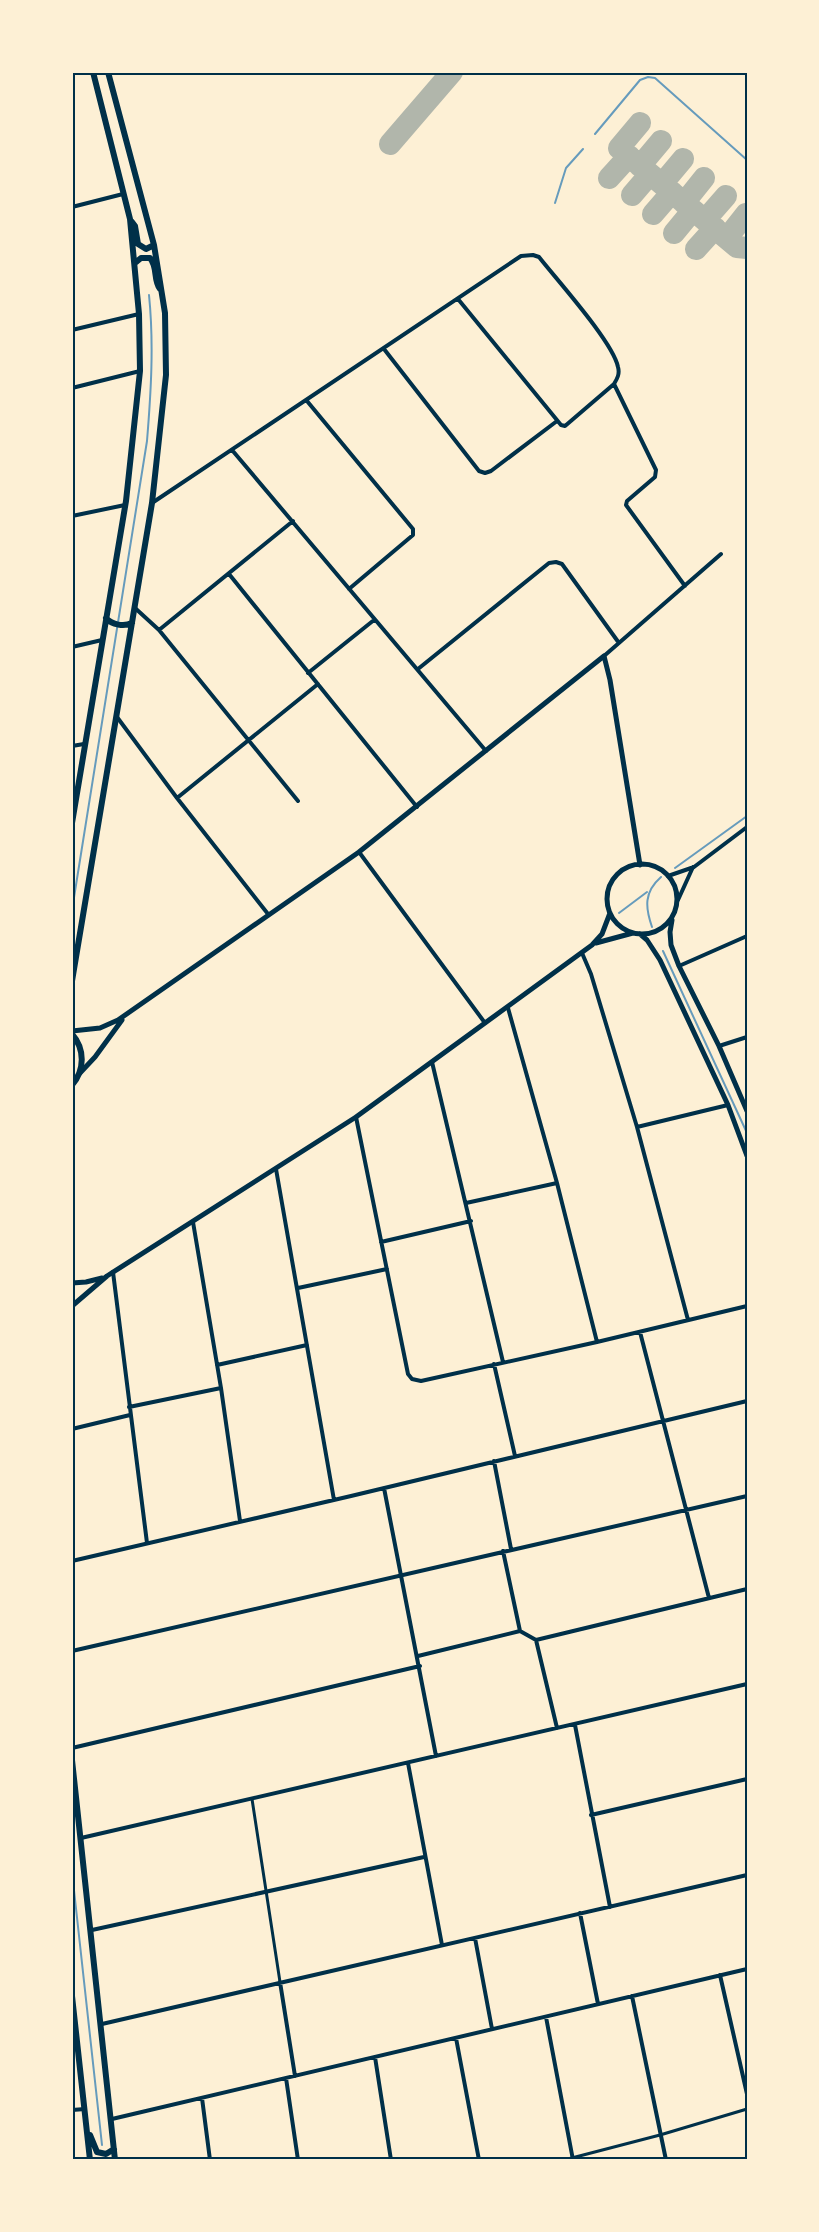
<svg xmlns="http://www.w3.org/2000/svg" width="819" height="2232" font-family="'Public Sans',sans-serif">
<rect width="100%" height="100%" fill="#fdf0d5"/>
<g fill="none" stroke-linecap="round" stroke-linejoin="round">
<!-- stream -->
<path stroke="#669bbc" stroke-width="2" d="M 595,134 L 640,80 L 648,77 L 655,78 L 747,160
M 555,203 L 566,168 L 583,149
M 675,868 L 747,816
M 72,910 L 147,441 C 151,392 154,344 149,295
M 619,913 L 647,892
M 652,927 C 645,907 644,892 661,877
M 663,951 L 747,1133
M 72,1872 L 102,2145"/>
<!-- taxiway -->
<path stroke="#b1b6ab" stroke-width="22" d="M 640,123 L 619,148 L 737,247 L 747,248
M 390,144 L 452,72
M 640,166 L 661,141
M 609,178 L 629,156
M 662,184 L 683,159
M 632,195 L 650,174
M 684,203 L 704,178
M 653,214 L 672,192
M 705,220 L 726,196
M 674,233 L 693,210
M 727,238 L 746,214
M 696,249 L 715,228"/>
<!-- pedestrian -->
<path stroke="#003049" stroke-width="3" d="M 252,1799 L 280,1982
M 564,2160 L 660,2135 L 747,2109"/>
<!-- minor -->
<path stroke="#003049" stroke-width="4" d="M 72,207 L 123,194
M 72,330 L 139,314
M 384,349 L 479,471 L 485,473 L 491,471 L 557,421
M 614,384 L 656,470 L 655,477 L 627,501 L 626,505 L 685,586
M 72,388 L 140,371
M 307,401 L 413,529 L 413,535 L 349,589
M 232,450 L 486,751
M 152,503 L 521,256 L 533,255 L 539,257 C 557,280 613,342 618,367 C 620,374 617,379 614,384 L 565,426 L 561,425 L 458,299
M 72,516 L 125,505
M 229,574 L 417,807
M 135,608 L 159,630 L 298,801
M 159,630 L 293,521
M 72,647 L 102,640
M 604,656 L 721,554
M 418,669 L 549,563 L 556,562 L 562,564 L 619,643
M 308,673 L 374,620
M 117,717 L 177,798 L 268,914
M 72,746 L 84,744
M 177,798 L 318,684
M 359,852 L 485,1023
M 668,876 L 694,867 L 747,827
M 678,900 L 693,867
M 582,953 L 591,974 L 637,1127 L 688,1320
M 679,966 L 747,936
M 508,1008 L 557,1183 L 597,1342
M 719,1046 L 747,1037
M 432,1062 L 503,1362
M 356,1117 L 408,1374 L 412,1379 L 421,1381 L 597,1342 L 747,1306
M 637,1127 L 728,1105
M 276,1169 L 334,1500
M 466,1203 L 557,1183
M 193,1222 L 221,1388 L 240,1521
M 381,1242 L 471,1221
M 113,1272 L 147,1543
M 298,1288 L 387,1269
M 640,1332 L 709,1598
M 494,1364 L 515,1456
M 217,1365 L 307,1345
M 129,1407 L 221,1388
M 72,1429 L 130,1415
M 494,1461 L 511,1549
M 384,1488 L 436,1756
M 503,1551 L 520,1631
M 72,1561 L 351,1496 L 747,1401
M 536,1640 L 557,1728
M 72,1651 C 297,1600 522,1548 747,1496
M 418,1656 L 520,1631 L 536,1640 L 747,1589
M 575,1725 L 610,1907
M 72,1748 L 420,1666
M 408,1763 L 442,1945
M 591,1815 L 747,1779
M 81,1838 L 747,1684
M 580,1913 L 598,2004
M 92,1930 L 424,1857
M 475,1938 L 492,2029
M 720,1975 L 747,2094
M 280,1982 L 295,2076
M 632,1996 L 666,2160
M 546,2017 L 573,2160
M 102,2024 L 747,1875
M 456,2038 L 479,2160
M 375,2057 L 391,2160
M 286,2078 L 298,2160
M 202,2098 L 210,2160
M 72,2110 L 85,2109
M 112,2119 L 747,1969"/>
<!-- tertiary -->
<path stroke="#003049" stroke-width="5" d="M607 899a35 35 0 1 1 70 0a35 35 0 1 1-70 0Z
M 672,920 L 670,932 L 671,945 L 679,966 L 719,1046 L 747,1111
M 640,934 L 647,940 L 660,960 L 728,1105 L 747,1156
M 596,943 L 633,933
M 72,1031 L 100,1028 L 118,1020 L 359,852 L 604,656 L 610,680 L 640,865
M 80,1073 L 95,1057 L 122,1020
M 72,1283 L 86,1282 L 102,1278
M 72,1306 L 107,1276 L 356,1117 L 592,945 L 602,934 L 610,913"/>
<!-- secondary -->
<path stroke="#003049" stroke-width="6" d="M 132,222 L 135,226 L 138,244 L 146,249 L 154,245
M 135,263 L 141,258 L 150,258 C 158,267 153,280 160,289
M 106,618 C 112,625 124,627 132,623
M 72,823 L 126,501 L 140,371 L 139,314 L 130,219 L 93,72
M 72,981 L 152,503 L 166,375 L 165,313 L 154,245 L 108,72
M 72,1034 C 85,1049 85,1070 72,1085
M 72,1760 L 115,2160
M 72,1996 L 90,2160
M 90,2135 L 97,2152 L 106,2154 L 114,2149
M 100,2160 L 101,2160"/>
</g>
<!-- border -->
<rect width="819" height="2232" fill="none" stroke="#fdf0d5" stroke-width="147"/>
<rect x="74" y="74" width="672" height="2084" fill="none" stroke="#003049" stroke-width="2"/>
</svg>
